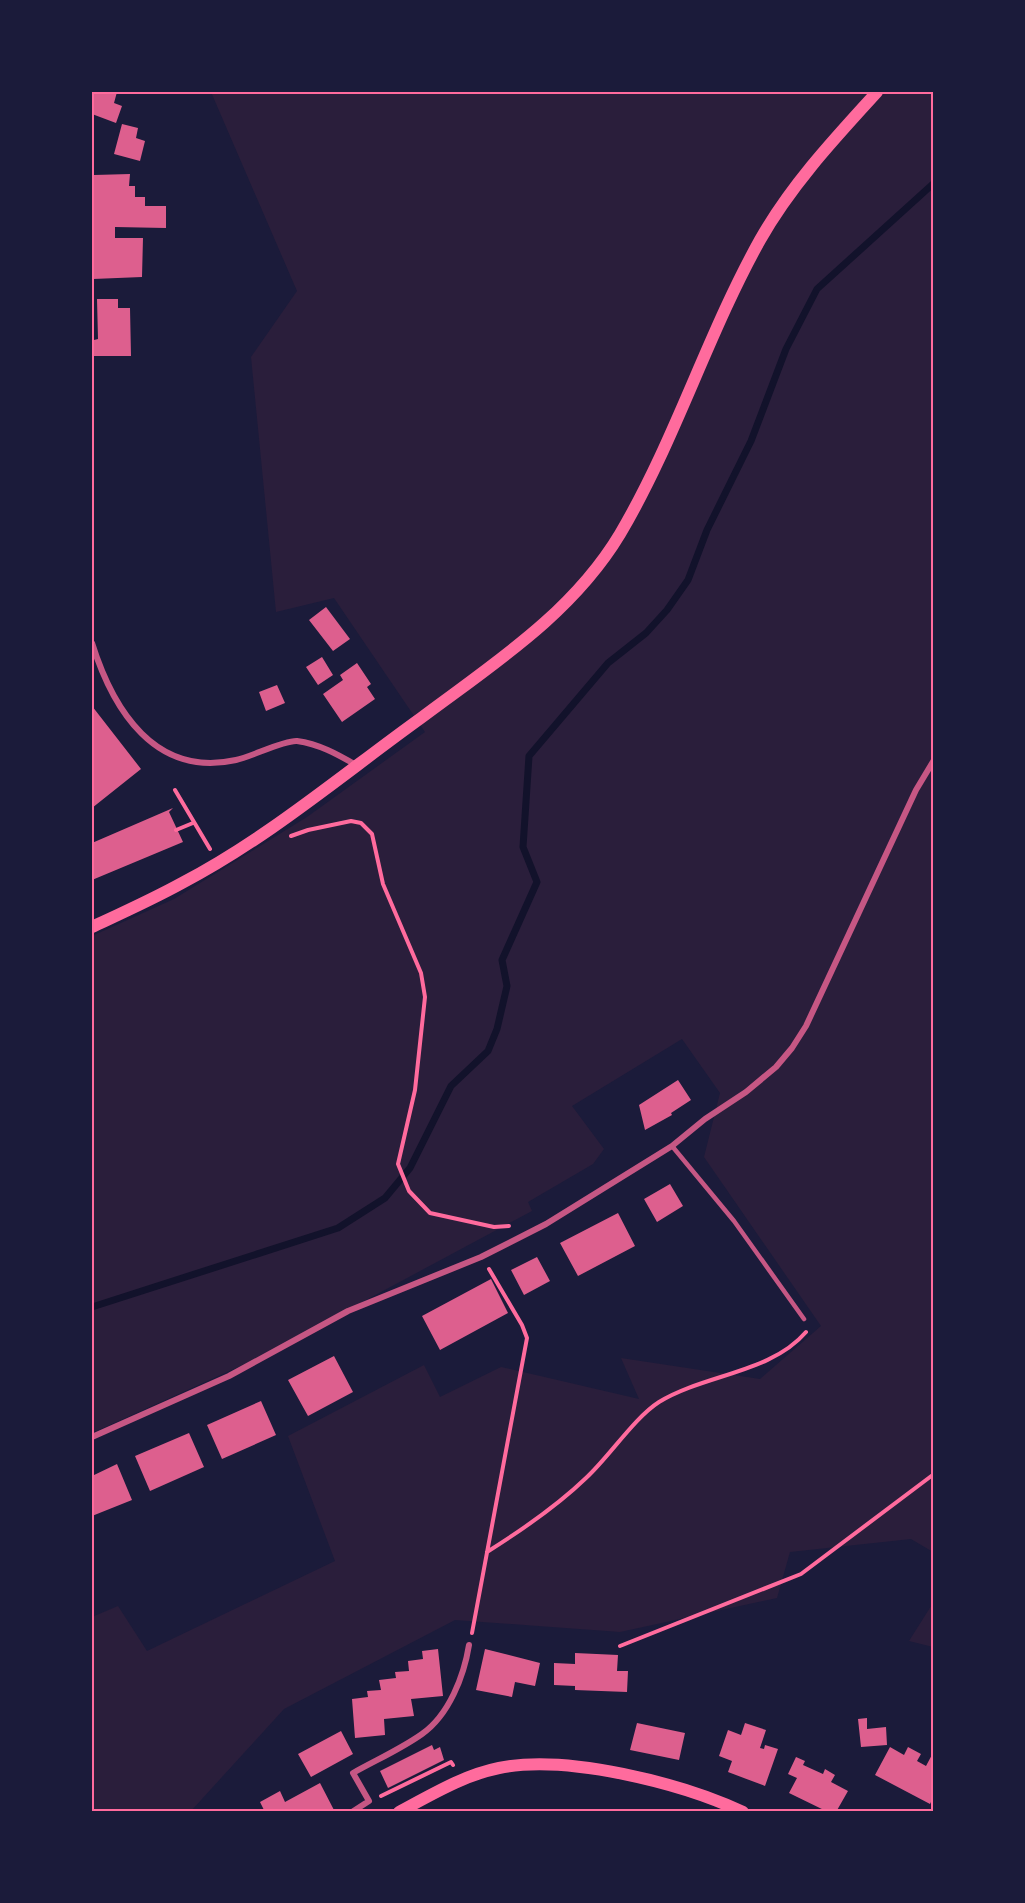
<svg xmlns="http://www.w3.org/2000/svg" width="1025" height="1903" font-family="'PT Sans',sans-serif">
<rect width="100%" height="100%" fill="#1b1b3a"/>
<!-- green -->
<path fill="#2a1e3b" d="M 211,92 L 933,92 L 933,1552 L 911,1539 L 790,1552 L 777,1598 L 620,1632 L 455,1620 L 284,1709 L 191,1811 L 92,1811 L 92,1617 L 118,1606 L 147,1651 L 335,1561 L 288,1436 L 424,1365 L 440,1397 L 501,1367 L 639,1399 L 621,1358 L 760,1379 L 821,1326 L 704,1157 L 720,1093 L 682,1039 L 572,1106 L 604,1149 L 593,1164 L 528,1202 L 532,1211 L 256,1359 L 92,1433 L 92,936 L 174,899 L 307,817 L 425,732 L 334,598 L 276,612 L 251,357 L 297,291 Z
M 933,1603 L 933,1647 L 909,1641 Z"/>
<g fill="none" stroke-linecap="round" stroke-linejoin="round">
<!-- stream -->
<path stroke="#12122b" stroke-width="7" d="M 92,1307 L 338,1228 L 385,1198 L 410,1168 L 451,1086 L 488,1051 L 497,1029 L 507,986 L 502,960 L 537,882 L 523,847 L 529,756 L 608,663 L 646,633 L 667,610 L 688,580 L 707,530 L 751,441 L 786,349 L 817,289 L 934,183"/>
</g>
<!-- building -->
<path fill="#dd5f8e" d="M 92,92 L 117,92 L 114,103 L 122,106 L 116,123 L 92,114 Z
M 122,124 L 138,128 L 136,138 L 145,141 L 140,161 L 114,154 Z
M 130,174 L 129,186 L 135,186 L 135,197 L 145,197 L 145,206 L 166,206 L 166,228 L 115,227 L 115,238 L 143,238 L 142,277 L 93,279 L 94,175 Z
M 97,299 L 118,299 L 118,308 L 130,308 L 131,356 L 94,356 L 94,340 L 98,339 Z
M 326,607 L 350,639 L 333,651 L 309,620 Z
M 322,657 L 333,675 L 318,685 L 306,667 Z
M 357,663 L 371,684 L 367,687 L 375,699 L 342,722 L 323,694 L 343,680 L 340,675 Z
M 277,685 L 285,703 L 266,711 L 259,692 Z
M 92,706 L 141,769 L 92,808 Z
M 173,808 L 169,812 L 183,842 L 92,880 L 92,843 Z
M 678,1080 L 691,1100 L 671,1113 L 672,1115 L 645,1130 L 639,1105 Z
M 670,1184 L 683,1206 L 657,1222 L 644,1199 Z
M 618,1213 L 635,1246 L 578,1276 L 560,1243 Z
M 537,1257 L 550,1281 L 524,1295 L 511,1270 Z
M 491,1279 L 508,1313 L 440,1350 L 422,1316 Z
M 334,1356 L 353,1392 L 308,1416 L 288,1380 Z
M 261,1401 L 276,1435 L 222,1459 L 207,1425 Z
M 189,1433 L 204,1467 L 150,1491 L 135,1456 Z
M 117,1464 L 132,1500 L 92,1516 L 92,1476 Z
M 438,1649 L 443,1696 L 411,1699 L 414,1716 L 384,1719 L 385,1735 L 355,1738 L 352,1699 L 368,1697 L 367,1691 L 381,1690 L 379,1680 L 396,1678 L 395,1672 L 409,1671 L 408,1661 L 423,1659 L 422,1651 Z
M 485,1649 L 540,1663 L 535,1686 L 515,1682 L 512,1697 L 476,1690 Z
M 575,1653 L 618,1655 L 617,1671 L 628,1671 L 627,1692 L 575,1690 L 575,1686 L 554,1685 L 554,1663 L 575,1664 Z
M 867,1718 L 867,1729 L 886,1727 L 887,1745 L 861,1747 L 858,1719 Z
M 637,1723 L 685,1733 L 679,1760 L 630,1750 Z
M 745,1723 L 766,1730 L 760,1748 L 764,1749 L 765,1745 L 778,1749 L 765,1786 L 728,1772 L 732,1761 L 719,1756 L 728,1730 L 741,1735 Z
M 341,1731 L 353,1754 L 311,1777 L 298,1754 Z
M 432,1745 L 434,1750 L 440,1747 L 444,1760 L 388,1788 L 380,1771 Z
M 890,1747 L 904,1755 L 908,1747 L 921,1754 L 917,1761 L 926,1766 L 934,1751 L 934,1796 L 930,1804 L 875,1775 Z
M 796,1757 L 805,1761 L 803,1765 L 823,1774 L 825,1769 L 835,1775 L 831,1782 L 848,1791 L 836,1812 L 828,1812 L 789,1793 L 797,1778 L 788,1774 Z
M 320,1783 L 335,1812 L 265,1812 L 260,1802 L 280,1791 L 285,1802 Z"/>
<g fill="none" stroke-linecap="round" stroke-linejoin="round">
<!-- path -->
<path stroke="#ff6b9d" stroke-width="4" d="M 175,790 L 210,849
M 176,830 L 193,823
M 291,836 L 308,830 L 351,821 L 361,823 L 372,834 L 383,884 L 421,973 L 425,997 L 415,1090 L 398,1164 L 409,1191 L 430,1213 L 494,1227 L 509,1226
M 487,1552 C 522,1530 556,1507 586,1478 C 609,1457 634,1418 659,1402 C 705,1374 771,1373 806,1332
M 472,1633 L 527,1338 L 522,1325 L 489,1269
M 620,1646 L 801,1574 L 934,1474
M 381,1796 L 451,1762 L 453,1765"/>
<!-- service -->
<path stroke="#c65784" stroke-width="4.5" d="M 672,1146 L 734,1221 L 804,1319"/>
<!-- minor -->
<path stroke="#c65784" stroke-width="6" d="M 92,643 C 113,710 155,778 236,760 C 251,757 284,740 297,741 C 319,744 337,754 356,765
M 92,1437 L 229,1376 L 348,1311 L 481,1257 L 546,1224 L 672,1146 L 705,1119 L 746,1092 L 776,1067 L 792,1048 L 806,1026 L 916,790 L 934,760
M 352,1812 L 369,1801 L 353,1773 C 376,1760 401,1749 422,1734 C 449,1715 464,1676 469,1645"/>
<!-- secondary -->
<path stroke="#ff6b9d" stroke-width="12" d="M 92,927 C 122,913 153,899 182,883 C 268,838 343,774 421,718 C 493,664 572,614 620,534 C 675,441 707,335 760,240 C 791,185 835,138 877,92
M 399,1812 C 431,1795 464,1775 499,1768 C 566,1754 681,1783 743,1812"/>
</g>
<!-- border -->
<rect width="1025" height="1903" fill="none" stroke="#1b1b3a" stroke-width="186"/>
<rect x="93" y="93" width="839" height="1717" fill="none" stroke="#ff6b9d" stroke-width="2"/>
</svg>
